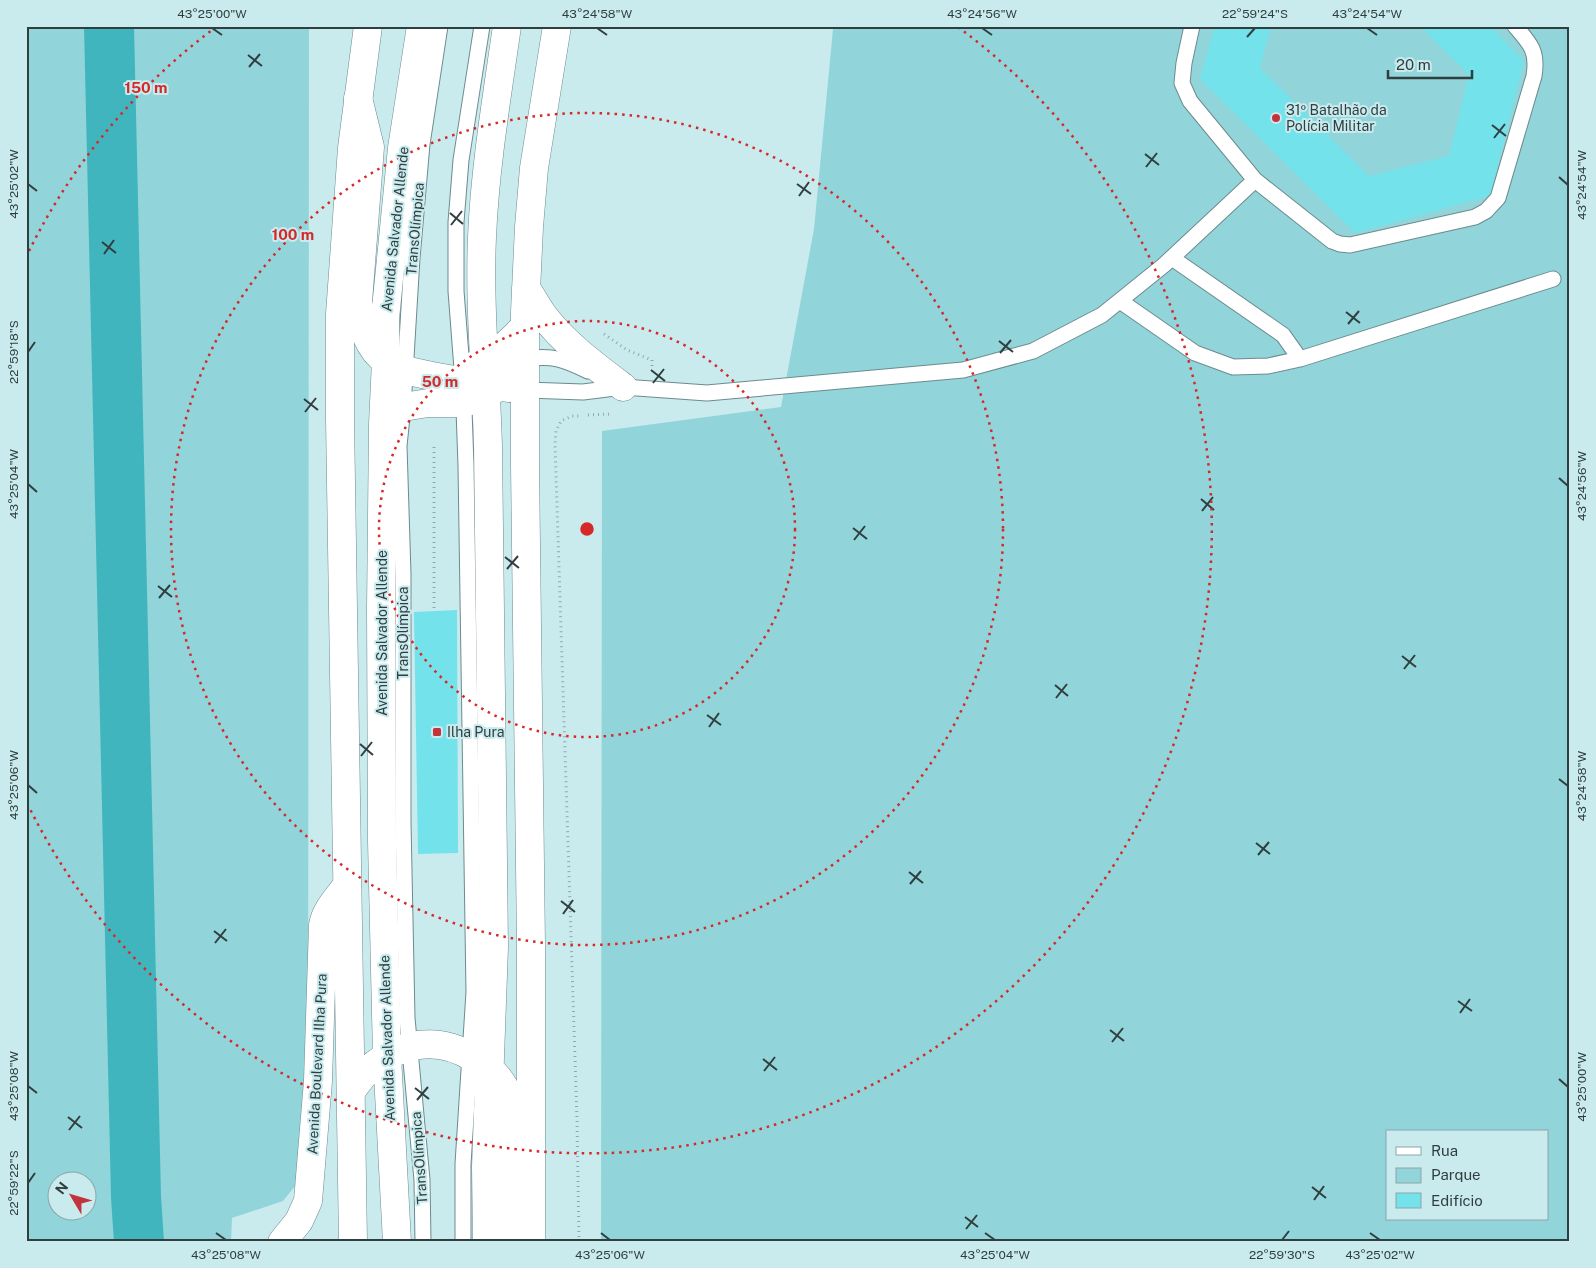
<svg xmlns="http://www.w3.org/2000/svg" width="1596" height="1268" font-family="'Public Sans',sans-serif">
<rect width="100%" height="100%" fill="#c9ebee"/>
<!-- green -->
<path fill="#91d5da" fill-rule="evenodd" d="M 26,26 L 309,26 L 308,1170 L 283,1201 L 232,1218 L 231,1242 L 26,1242 ZM 58,1180 L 88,1180 L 88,1210 L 58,1210 Z
M 813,26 L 1570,26 L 1570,1242 L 601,1242 L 602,431 L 781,407 L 814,229 L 833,29 ZM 1387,1132 L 1547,1132 L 1547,1219 L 1387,1219 Z"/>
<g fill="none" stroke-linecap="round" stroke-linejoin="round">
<!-- river -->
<path stroke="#41b5be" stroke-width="50" d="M 109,26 L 136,1197 L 139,1242"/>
</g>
<!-- building -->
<path fill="#73e2eb" d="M 1215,26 L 1271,26 L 1260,68 L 1369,176 L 1449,156 L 1469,75 L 1420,26 L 1490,26 L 1524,61 L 1490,196 L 1355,233 L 1200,79 Z
M 457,610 L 458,853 L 418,854 L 414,612 Z"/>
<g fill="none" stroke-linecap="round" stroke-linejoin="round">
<defs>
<path id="lane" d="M 1192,26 L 1184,63 L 1182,83 L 1190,101 L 1255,180 L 1332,241 L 1340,244 L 1350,245 L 1475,217 L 1486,211 L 1498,198 L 1534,76 C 1538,52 1531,44 1515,26
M 1172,258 L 1283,335 L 1300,359
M 1120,301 L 1195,353 L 1233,367 L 1268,366 L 1300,359 L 1553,279
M 525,359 C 553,355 563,359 588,371
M 526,390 L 583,392 L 623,387 L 707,393 L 963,370 L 1033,351 L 1102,315 L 1164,265 L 1255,180
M 423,1242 L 422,1180 L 407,1018 L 403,822 L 403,574 L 399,446 L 403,407 L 412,258 L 422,144 L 440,26
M 463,1242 L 463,1164 L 474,992 L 466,465 L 463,382 L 456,291 L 456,222 L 461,160 L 482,26"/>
<path id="secondary" d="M 282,1242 L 299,1221 L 308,1201 L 318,1081 L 323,925 C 326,909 338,898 347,885"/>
<path id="primary" d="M 526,288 C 532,297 537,306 543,315 C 565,344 595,366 623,387
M 353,1242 L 340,419 L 340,314 L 352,148 L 368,26
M 531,1242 L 531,946 L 525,465 L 525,312 L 529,227 L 534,168 L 557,26"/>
<path id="highway" d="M 358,98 L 370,147 L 358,302 C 360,323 368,350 387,362 C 399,370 413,372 427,375 C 460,382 493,386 526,390
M 471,367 C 493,358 509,343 525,326
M 383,424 L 392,412 L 403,407 L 428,403 L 464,403 L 486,394 L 499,387 L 515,368 L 525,359
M 352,1090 C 357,1083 363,1075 369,1069 C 402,1042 437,1035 474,1058 C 494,1070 504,1082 512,1104 L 514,1242
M 397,1242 L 387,1056 L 382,841 L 381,609 L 383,424 L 386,361 L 385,319 L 402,148 L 421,26
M 487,1242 L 486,1167 L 494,947 L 488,446 C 486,376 479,307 482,237 C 485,167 497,96 507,26"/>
</defs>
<!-- lane casing -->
<use href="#lane" stroke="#6c8b8e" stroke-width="17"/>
<!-- secondary casing -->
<use href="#secondary" stroke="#6c8b8e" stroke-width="29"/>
<!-- primary casing -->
<use href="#primary" stroke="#6c8b8e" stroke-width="29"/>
<!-- highway casing -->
<use href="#highway" stroke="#6c8b8e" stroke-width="29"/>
<!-- path -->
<path stroke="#8fa9ab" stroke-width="3" stroke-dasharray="1 4" stroke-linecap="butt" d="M 604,334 L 627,350 L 652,360 L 652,369
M 588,415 L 612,414
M 434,447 L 434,611
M 579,1242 L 577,1120 L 555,444 L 556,431 L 561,421 L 572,416 L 582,416"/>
<!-- lane -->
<use href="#lane" stroke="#fff" stroke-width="15"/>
<!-- secondary -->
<use href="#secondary" stroke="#fff" stroke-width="28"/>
<!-- primary -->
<use href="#primary" stroke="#fff" stroke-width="28"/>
<!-- highway -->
<use href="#highway" stroke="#fff" stroke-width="28"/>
</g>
<!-- ticks -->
<path fill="none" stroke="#313e3f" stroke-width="2" d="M 212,28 L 222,35M 597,28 L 607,35M 982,28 L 992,35M 1367,28 L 1377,35M 1247,37 L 1255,28M 248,55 L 262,66M 249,67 L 260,54M 1492,125 L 1506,136M 1494,138 L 1505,124M 1145,154 L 1159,165M 1146,167 L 1157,153M 1559,177 L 1568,185M 28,184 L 37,191M 797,184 L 811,194M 799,196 L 809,182M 450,213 L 463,224M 451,225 L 462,211M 102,242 L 116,253M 104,254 L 114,240M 1346,312 L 1360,323M 1348,324 L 1359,311M 999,341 L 1013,352M 28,352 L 35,342M 1000,353 L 1011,340M 651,370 L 665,381M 653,383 L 664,369M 304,399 L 318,410M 305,412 L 316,398M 1559,478 L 1568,486M 28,484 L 37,492M 1201,499 L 1214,510M 1202,511 L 1213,497M 853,528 L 867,539M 854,540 L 865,526M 505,557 L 519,568M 507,569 L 518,556M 158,586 L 172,597M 159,598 L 170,585M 1402,656 L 1416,667M 1404,669 L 1415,655M 1055,685 L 1068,696M 1056,698 L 1067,684M 707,715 L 721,725M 709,727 L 719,713M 360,744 L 373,755M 361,756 L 372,742M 1559,779 L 1568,786M 28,785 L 37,793M 1256,843 L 1270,854M 1258,855 L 1269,842M 909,872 L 923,883M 910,884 L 921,871M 561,901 L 575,912M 563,914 L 573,900M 214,931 L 227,941M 215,943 L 226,929M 1458,1001 L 1472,1011M 1460,1013 L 1470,999M 1110,1030 L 1124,1041M 1112,1042 L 1123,1028M 763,1059 L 777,1070M 764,1071 L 775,1057M 1559,1079 L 1568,1087M 28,1086 L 37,1093M 415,1088 L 429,1099M 417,1100 L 428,1087M 68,1117 L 82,1128M 69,1130 L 80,1116M 28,1183 L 35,1173M 1312,1187 L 1326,1198M 1314,1200 L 1324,1186M 965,1217 L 978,1227M 966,1229 L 977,1215M 216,1233 L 226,1240M 601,1233 L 610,1240M 985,1233 L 995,1240M 1370,1233 L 1380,1240M 1282,1240 L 1289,1231"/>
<!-- distance rings -->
<g fill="none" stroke="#d62828" stroke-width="2.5" stroke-dasharray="2.5 5">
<circle cx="587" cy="529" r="208"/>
<circle cx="587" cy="529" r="416"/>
<path d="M29 251A624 624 0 0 1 216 27M958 27A624 624 0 1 1 29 807"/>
</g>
<!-- markers -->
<g fill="#c3333c" stroke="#c9ebee" stroke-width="2">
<circle cx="1276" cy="118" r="5"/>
<rect x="432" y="727" width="10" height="10" rx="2.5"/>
</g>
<g text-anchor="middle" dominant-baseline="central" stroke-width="4" stroke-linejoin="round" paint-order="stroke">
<!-- poi labels -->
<g font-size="14" fill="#313e3f" stroke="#c9ebee" text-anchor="start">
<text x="1286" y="110">31º Batalhão da<tspan x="1286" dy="16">Polícia Militar</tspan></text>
<text x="447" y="732">Ilha Pura</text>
</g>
<!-- street labels -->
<g font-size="14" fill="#313e3f" stroke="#c9ebee">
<text transform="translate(395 229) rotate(-84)">Avenida Salvador Allende</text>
<text transform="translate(415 229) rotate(-85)">TransOlímpica</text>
<text transform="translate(382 633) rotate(-90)">Avenida Salvador Allende</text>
<text transform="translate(403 633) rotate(-90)">TransOlímpica</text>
<text transform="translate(387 1038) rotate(-92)">Avenida Salvador Allende</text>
<text transform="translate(317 1064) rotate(-87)">Avenida Boulevard Ilha Pura</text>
<text transform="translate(419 1158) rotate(-94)">TransOlímpica</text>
</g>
</g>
<circle cx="587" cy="529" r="8" fill="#d62828" stroke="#c9ebee" stroke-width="2.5"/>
<g font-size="15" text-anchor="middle" font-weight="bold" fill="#d62828" stroke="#c9ebee" stroke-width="4" stroke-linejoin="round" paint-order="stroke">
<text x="146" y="93">150 m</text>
<text x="293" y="240">100 m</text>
<text x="440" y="387">50 m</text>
</g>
<!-- border -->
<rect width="1596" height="1268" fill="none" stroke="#c9ebee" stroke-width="55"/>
<!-- legend -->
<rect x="1386" y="1130" width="162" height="90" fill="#c9ebee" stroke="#8ca6a8"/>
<rect x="1396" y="1147" width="25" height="8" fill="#ffffff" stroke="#8ca6a8"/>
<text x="1431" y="1156" font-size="15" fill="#313e3f">Rua</text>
<rect x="1396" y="1168" width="25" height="15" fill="#91d5da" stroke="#8ca6a8"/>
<text x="1431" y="1180" font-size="15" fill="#313e3f">Parque</text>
<rect x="1396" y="1193" width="25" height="15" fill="#73e2eb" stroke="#8ca6a8"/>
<text x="1431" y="1206" font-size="15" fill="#313e3f">Edifício</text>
<!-- north arrow -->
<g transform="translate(72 1196) rotate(308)"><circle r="24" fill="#c9ebee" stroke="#8ca6a8"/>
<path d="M0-4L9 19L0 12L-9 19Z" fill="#c3333c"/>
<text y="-8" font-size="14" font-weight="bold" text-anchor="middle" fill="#313e3f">N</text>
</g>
<!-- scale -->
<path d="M1388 70v8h84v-8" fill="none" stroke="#313e3f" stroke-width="2.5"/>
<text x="1396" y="70" font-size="15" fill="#313e3f" stroke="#c9ebee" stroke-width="4" paint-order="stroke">20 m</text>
<rect x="28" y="28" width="1540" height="1212" fill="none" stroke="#313e3f" stroke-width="2"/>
<g font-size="12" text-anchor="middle" fill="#313e3f">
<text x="212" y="18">43°25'00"W</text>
<text x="597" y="18">43°24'58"W</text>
<text x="982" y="18">43°24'56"W</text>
<text x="1255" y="18">22°59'24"S</text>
<text x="1367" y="18">43°24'54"W</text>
<text transform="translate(14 184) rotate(-90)" y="4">43°25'02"W</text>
<text transform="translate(1582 185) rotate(-90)" y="4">43°24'54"W</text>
<text transform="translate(14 352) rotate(-90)" y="4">22°59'18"S</text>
<text transform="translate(14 484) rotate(-90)" y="4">43°25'04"W</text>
<text transform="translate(1582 486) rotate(-90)" y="4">43°24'56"W</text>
<text transform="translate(14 785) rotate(-90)" y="4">43°25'06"W</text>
<text transform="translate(1582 786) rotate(-90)" y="4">43°24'58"W</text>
<text transform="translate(14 1086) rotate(-90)" y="4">43°25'08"W</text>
<text transform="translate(1582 1087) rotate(-90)" y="4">43°25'00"W</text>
<text transform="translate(14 1183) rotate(-90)" y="4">22°59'22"S</text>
<text x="226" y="1259">43°25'08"W</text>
<text x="610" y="1259">43°25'06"W</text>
<text x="995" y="1259">43°25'04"W</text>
<text x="1282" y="1259">22°59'30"S</text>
<text x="1380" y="1259">43°25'02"W</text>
</g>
</svg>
